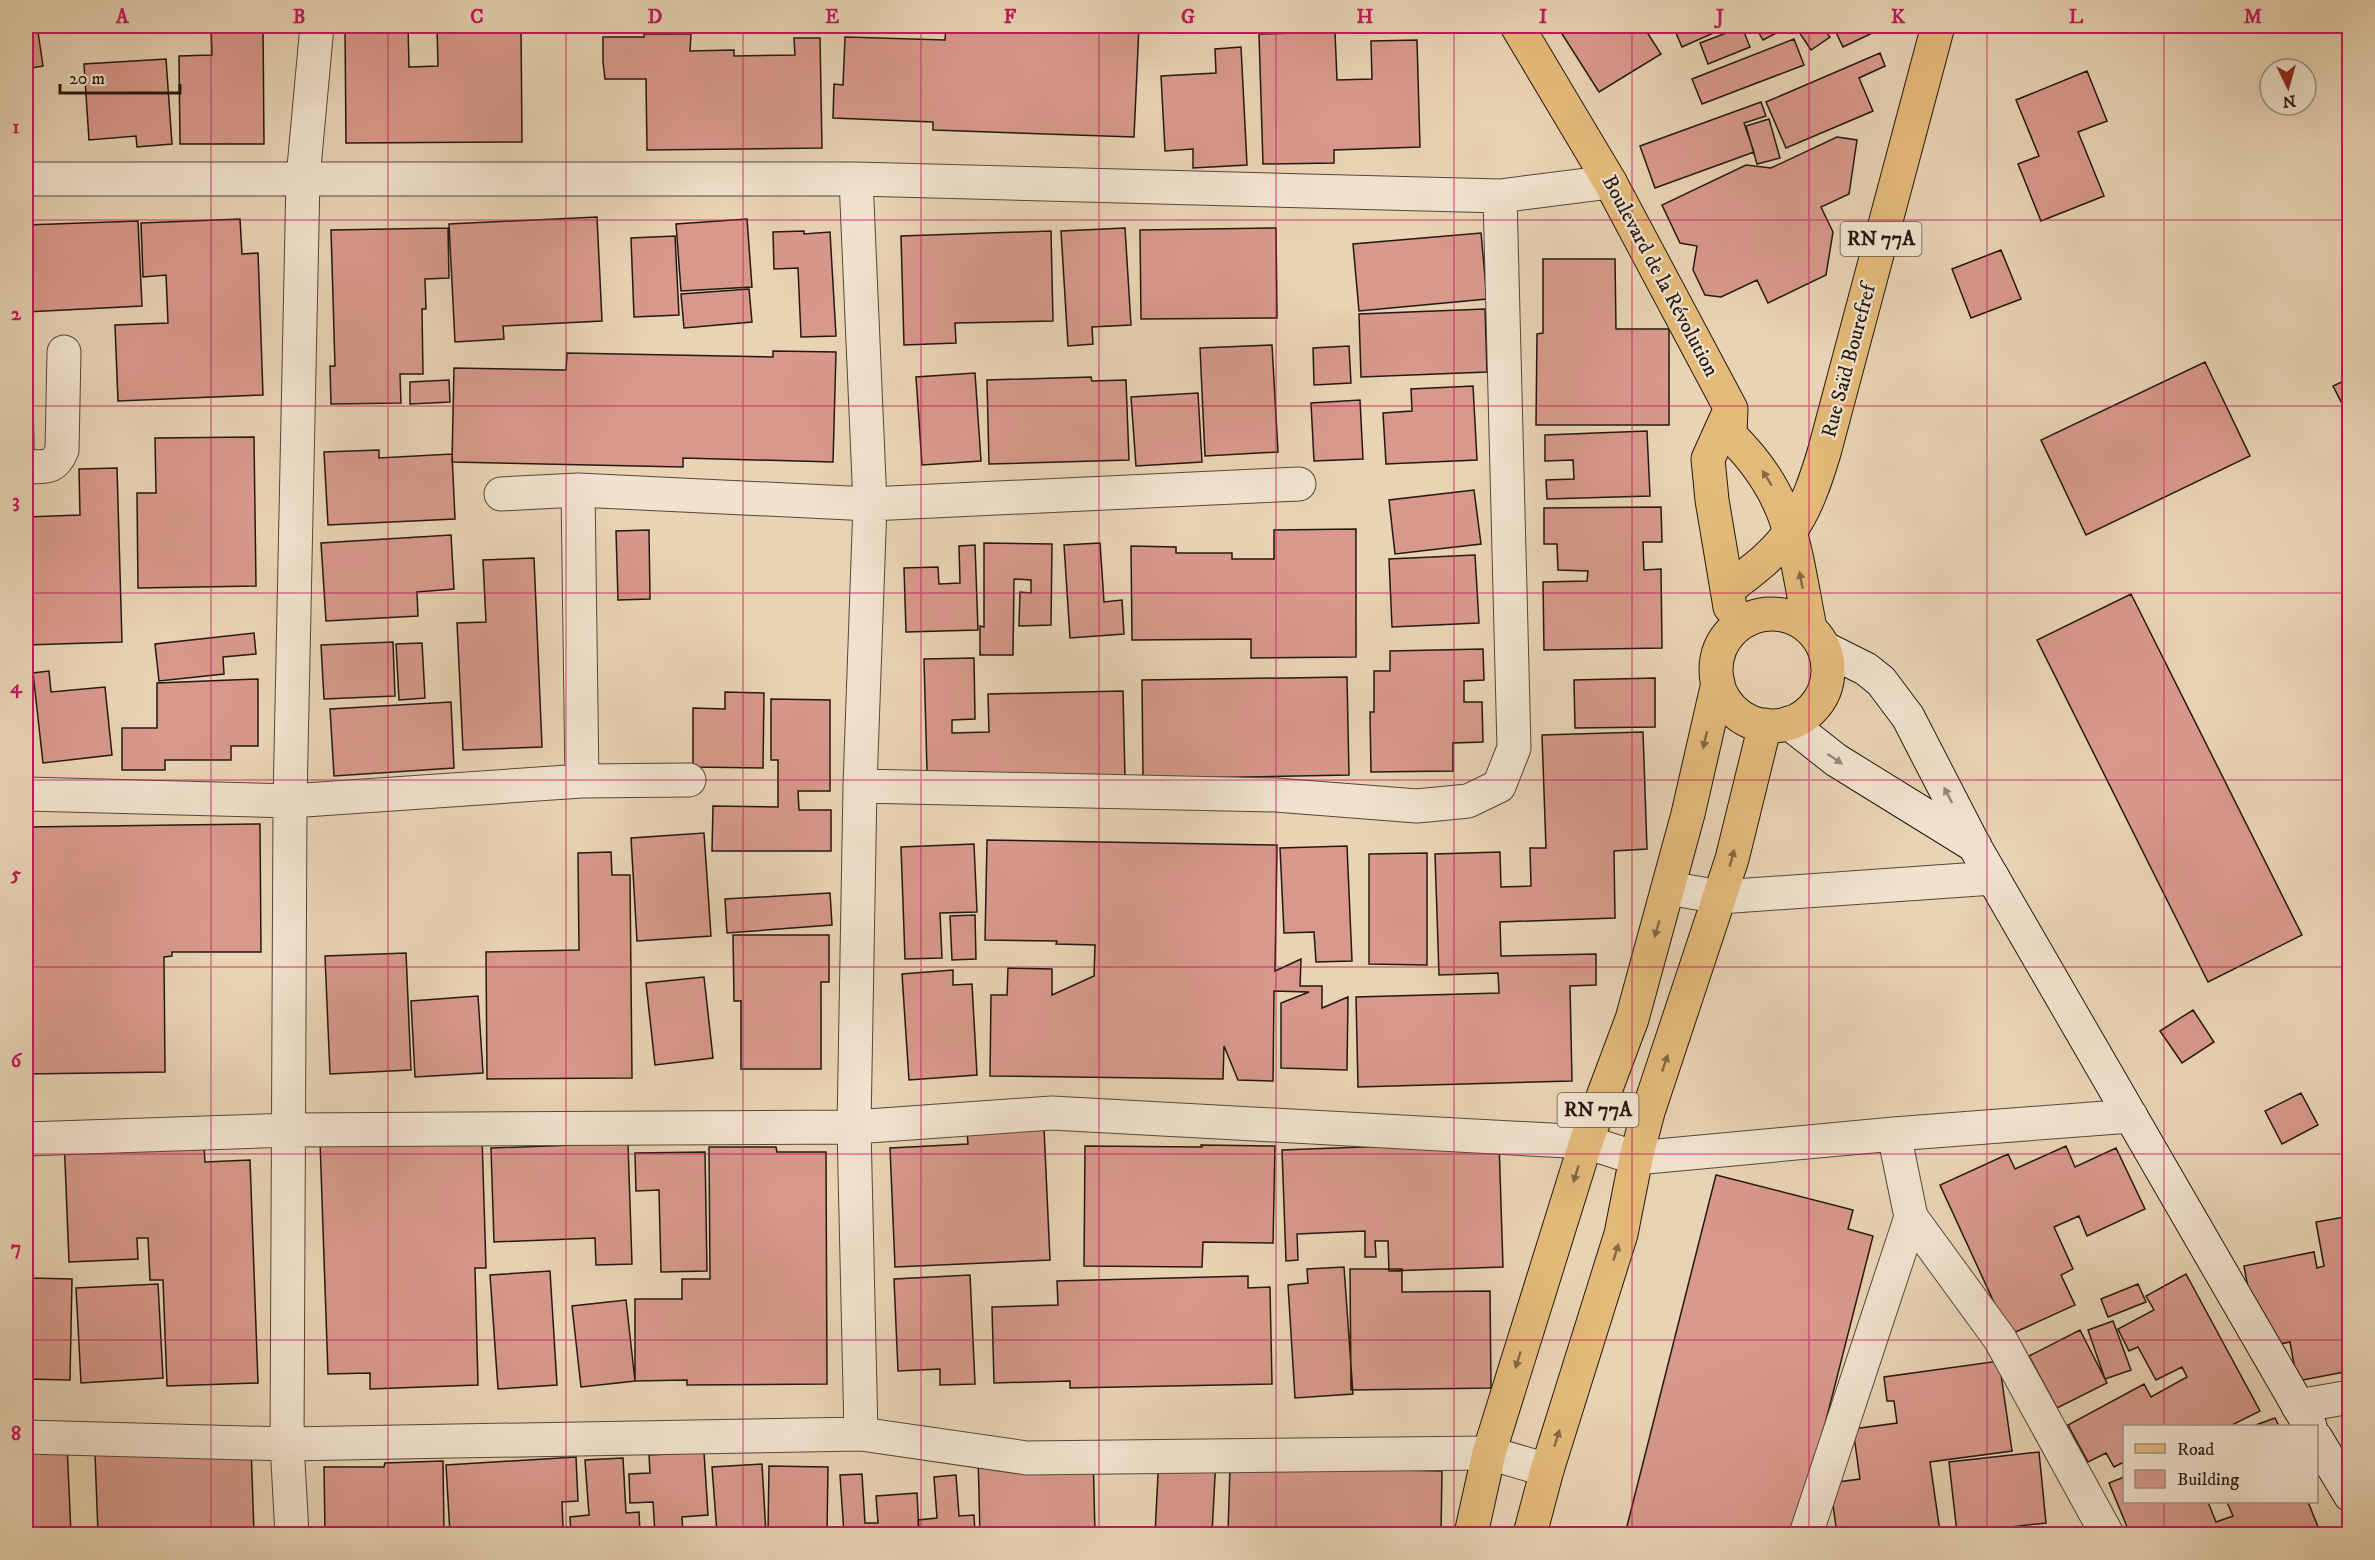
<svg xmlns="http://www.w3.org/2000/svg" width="2375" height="1560" font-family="'IM FELL DW Pica',serif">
<rect width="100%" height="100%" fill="#e8d3b4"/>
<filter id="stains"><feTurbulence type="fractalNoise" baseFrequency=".00333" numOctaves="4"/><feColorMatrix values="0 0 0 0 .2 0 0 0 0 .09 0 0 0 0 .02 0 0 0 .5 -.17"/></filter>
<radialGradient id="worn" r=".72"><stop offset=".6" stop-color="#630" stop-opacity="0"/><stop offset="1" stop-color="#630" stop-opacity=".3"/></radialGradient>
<!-- building -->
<path fill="#d8998c" stroke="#24180f" stroke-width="1.5" d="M 211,26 L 263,26 L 264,144 L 180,144 L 179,56 L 212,55 Z
M 345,26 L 408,26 L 409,67 L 438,66 L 437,26 L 521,26 L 522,142 L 346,143 Z
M 946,26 L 1139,26 L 1134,137 L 933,130 L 933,122 L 833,118 L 834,84 L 843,85 L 845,37 L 945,40 Z
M 1557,26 L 1643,26 L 1661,54 L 1599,92 Z
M 1673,26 L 1729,26 L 1682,47 Z
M 1755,26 L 1784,26 L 1786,28 L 1763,40 Z
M 1795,26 L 1822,26 L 1830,37 L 1811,50 Z
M 1833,26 L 1887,26 L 1843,47 Z
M 1742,27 L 1750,47 L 1708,64 L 1700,43 Z
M 38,32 L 43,66 L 26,69 L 26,34 Z
M 1335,32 L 1337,80 L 1372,79 L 1371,41 L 1417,40 L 1420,147 L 1334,150 L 1334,163 L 1263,164 L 1259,34 Z
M 644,34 L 691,34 L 690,51 L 734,50 L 734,56 L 795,55 L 794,38 L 820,38 L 822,148 L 647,150 L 646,79 L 605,79 L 603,62 L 603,37 L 644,37 Z
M 1794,39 L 1804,65 L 1702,104 L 1692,79 Z
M 1241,47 L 1247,165 L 1193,168 L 1193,149 L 1165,151 L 1161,76 L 1216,73 L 1215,49 Z
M 1880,53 L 1885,66 L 1859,78 L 1873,111 L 1786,148 L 1766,102 Z
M 166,59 L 172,144 L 137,147 L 136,136 L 89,140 L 84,64 Z
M 2087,71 L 2107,121 L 2078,132 L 2104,196 L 2041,221 L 2018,164 L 2039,156 L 2016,100 Z
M 1761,102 L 1766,116 L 1744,123 L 1754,152 L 1655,188 L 1640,146 Z
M 1769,119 L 1780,158 L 1757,164 L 1746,126 Z
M 1837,137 L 1857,140 L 1849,194 L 1821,207 L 1833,232 L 1826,275 L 1768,303 L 1757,280 L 1721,297 L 1705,295 L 1693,270 L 1697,246 L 1680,243 L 1662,205 L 1746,165 L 1771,168 Z
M 597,217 L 602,321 L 503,326 L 504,339 L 455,342 L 449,224 Z
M 240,219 L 242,254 L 258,253 L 263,395 L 118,401 L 115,325 L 168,323 L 166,275 L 143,277 L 141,223 Z
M 747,219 L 752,287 L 681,291 L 676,224 Z
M 138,221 L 142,306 L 26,312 L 26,225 Z
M 448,228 L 449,278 L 425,279 L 426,309 L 422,309 L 423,374 L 400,374 L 401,403 L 331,404 L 330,366 L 335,366 L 331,230 Z
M 1125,228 L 1131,325 L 1092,327 L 1093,344 L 1068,346 L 1061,231 Z
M 1276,228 L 1277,318 L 1141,319 L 1140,230 Z
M 804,231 L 804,234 L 830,232 L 836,336 L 801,337 L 798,268 L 774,269 L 773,232 Z
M 1051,231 L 1053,321 L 955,323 L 956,343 L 904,345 L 901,236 Z
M 1481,233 L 1487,299 L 1359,311 L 1353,244 Z
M 675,236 L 679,315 L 634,317 L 631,238 Z
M 2001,250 L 2021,299 L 1971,318 L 1952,269 Z
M 1543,259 L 1615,259 L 1616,329 L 1669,329 L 1669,425 L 1536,425 L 1537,334 L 1543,333 Z
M 749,289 L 752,322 L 684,328 L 681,294 Z
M 1485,309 L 1487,372 L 1361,377 L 1359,314 Z
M 26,345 L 32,345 L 34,459 L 26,459 Z
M 1272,345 L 1278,452 L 1205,456 L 1200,348 Z
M 1349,346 L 1351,383 L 1314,385 L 1313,348 Z
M 773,351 L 836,352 L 833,462 L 683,458 L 683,467 L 452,462 L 454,368 L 566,370 L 567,353 L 773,357 Z
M 2205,362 L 2250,456 L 2086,535 L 2041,440 Z
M 975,373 L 981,461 L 922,465 L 916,377 Z
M 1091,377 L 1092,381 L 1126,380 L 1129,460 L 989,464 L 987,380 Z
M 2350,378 L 2350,419 L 2333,386 Z
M 449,380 L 450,402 L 410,404 L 410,382 Z
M 1473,386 L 1477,460 L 1386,464 L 1383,413 L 1412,411 L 1411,389 Z
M 1198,393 L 1202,462 L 1136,466 L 1131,397 Z
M 1360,400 L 1363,459 L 1314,461 L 1311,403 Z
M 1647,431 L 1650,496 L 1547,499 L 1546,480 L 1574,479 L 1573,460 L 1545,461 L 1545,435 Z
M 254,437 L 256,586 L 138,588 L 137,493 L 156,493 L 155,438 Z
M 379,450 L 379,458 L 452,454 L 455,519 L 328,525 L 324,452 Z
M 117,468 L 122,642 L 26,645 L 26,517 L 80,515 L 79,469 Z
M 1474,490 L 1481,544 L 1395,554 L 1389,500 Z
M 1661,507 L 1662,542 L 1643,542 L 1644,570 L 1661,569 L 1662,648 L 1544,650 L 1543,582 L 1587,581 L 1588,571 L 1558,570 L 1557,544 L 1544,544 L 1544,508 Z
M 1356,529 L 1356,657 L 1251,658 L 1251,639 L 1132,640 L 1131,546 L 1176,547 L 1176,553 L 1232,553 L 1232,559 L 1274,559 L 1274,530 Z
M 649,530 L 650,599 L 618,600 L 616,531 Z
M 451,535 L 454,589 L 417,592 L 418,616 L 326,621 L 321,543 Z
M 984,543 L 1052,544 L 1051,625 L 1019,626 L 1020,592 L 1031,593 L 1031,580 L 1014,579 L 1013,655 L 980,655 L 980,626 L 984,627 Z
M 1100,543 L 1104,602 L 1122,600 L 1124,634 L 1070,638 L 1064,545 Z
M 975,545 L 978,630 L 906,632 L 904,568 L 938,567 L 939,584 L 960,583 L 959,546 Z
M 1475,555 L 1479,623 L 1392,627 L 1389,559 Z
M 534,558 L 542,747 L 463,750 L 457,623 L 486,622 L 483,560 Z
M 2131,594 L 2302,935 L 2208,982 L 2037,640 Z
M 254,633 L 256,654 L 223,657 L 224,674 L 159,681 L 155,644 Z
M 393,642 L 395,696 L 324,699 L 321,645 Z
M 422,643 L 425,698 L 399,700 L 396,644 Z
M 1483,649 L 1484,680 L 1464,681 L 1464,702 L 1482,702 L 1483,742 L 1453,743 L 1453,771 L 1371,772 L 1370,712 L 1374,712 L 1374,671 L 1390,671 L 1390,651 Z
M 974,658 L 975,719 L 952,720 L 952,733 L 989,732 L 988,694 L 1123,691 L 1125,778 L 931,782 L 930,771 L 927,771 L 924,659 Z
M 49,671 L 51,692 L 105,687 L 112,755 L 43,763 L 33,673 Z
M 1347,677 L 1349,775 L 1143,779 L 1142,680 Z
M 1655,678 L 1655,727 L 1575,728 L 1574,680 Z
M 258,679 L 258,746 L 231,746 L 231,760 L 165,760 L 165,770 L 122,770 L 122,728 L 157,728 L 157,683 Z
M 725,692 L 764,693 L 763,768 L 693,767 L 693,708 L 725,709 Z
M 771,699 L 830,700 L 830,791 L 798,791 L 799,810 L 831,810 L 831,851 L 712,851 L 713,806 L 778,807 L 778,760 L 771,760 Z
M 451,702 L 454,768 L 334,776 L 330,709 Z
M 1643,732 L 1647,849 L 1614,851 L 1615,918 L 1500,922 L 1501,956 L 1596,954 L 1596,985 L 1570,986 L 1572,1081 L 1358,1087 L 1356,997 L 1499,993 L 1498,973 L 1439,975 L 1435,854 L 1500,852 L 1501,887 L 1531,886 L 1530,848 L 1546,848 L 1542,735 Z
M 260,824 L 261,952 L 172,952 L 172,956 L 164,957 L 165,1072 L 26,1074 L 26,827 Z
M 704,833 L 711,936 L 637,941 L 631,838 Z
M 987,840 L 1277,845 L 1275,971 L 1301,959 L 1300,986 L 1322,986 L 1322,1008 L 1348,997 L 1347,1070 L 1281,1068 L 1281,1003 L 1309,992 L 1274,991 L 1273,1081 L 1238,1080 L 1224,1046 L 1223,1079 L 990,1076 L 991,995 L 1007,995 L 1008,968 L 1052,969 L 1052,995 L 1094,976 L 1095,945 L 1056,944 L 1057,941 L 985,940 Z
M 974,844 L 977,912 L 940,913 L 942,958 L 905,959 L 901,847 Z
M 1347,846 L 1352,961 L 1316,962 L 1314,932 L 1284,933 L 1280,848 Z
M 611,852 L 612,875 L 630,875 L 632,1078 L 487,1079 L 486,952 L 579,950 L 578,853 Z
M 1427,853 L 1427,965 L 1369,964 L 1369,854 Z
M 830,893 L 832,925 L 727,933 L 725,899 Z
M 975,915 L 976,959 L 952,960 L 950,916 Z
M 733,935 L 829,935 L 829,982 L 821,982 L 821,1069 L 741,1069 L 741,1001 L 734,1001 Z
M 406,953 L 411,1070 L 330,1074 L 325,956 Z
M 953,970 L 953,985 L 972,984 L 977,1075 L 909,1080 L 902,974 Z
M 704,977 L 713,1058 L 655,1065 L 646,983 Z
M 478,996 L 483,1073 L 415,1077 L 411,1001 Z
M 2193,1010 L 2214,1042 L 2182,1063 L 2160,1031 Z
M 2301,1093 L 2318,1125 L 2282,1144 L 2265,1111 Z
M 1044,1128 L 1050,1260 L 895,1267 L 890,1148 L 968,1144 L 967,1132 Z
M 64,1137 L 204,1146 L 205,1162 L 250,1160 L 258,1383 L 167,1386 L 163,1280 L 150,1280 L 148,1238 L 137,1238 L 138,1259 L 69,1262 Z
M 482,1137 L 486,1268 L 475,1268 L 478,1385 L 370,1389 L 370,1373 L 328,1374 L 320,1141 Z
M 1499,1142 L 1503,1267 L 1389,1271 L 1388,1241 L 1375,1241 L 1376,1257 L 1365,1257 L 1365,1231 L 1297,1234 L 1298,1260 L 1286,1261 L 1282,1150 Z
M 628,1143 L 632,1264 L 596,1265 L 595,1238 L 494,1242 L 491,1148 Z
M 1201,1145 L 1275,1146 L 1273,1243 L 1203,1242 L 1202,1267 L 1084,1266 L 1085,1146 L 1202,1147 Z
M 2066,1146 L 2075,1167 L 2116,1148 L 2145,1209 L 2087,1236 L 2079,1216 L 2054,1227 L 2073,1269 L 2061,1275 L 2075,1305 L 2009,1335 L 1940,1185 L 2008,1154 L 2015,1169 Z
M 709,1147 L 776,1147 L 777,1152 L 826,1152 L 827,1384 L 687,1385 L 687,1380 L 635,1381 L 635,1299 L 682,1299 L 682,1279 L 710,1279 Z
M 705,1152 L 707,1271 L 661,1272 L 659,1190 L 636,1191 L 635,1153 Z
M 1716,1175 L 1853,1210 L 1848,1229 L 1873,1236 L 1797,1534 L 1625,1534 Z
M 2350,1216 L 2350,1371 L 2297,1381 L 2290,1342 L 2259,1348 L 2244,1266 L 2314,1252 L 2317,1268 L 2324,1266 L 2316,1222 Z
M 1344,1267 L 1353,1394 L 1295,1398 L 1288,1285 L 1308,1283 L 1307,1269 Z
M 1350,1269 L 1402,1269 L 1402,1292 L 1490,1291 L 1491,1388 L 1351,1390 Z
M 550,1271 L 557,1385 L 498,1389 L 490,1275 Z
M 2186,1274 L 2260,1411 L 2230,1426 L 2124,1426 L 2124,1462 L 2114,1467 L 2106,1453 L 2088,1462 L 2068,1425 L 2144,1384 L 2151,1397 L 2187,1377 L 2182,1367 L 2156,1380 L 2138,1347 L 2129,1351 L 2118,1329 L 2154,1310 L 2146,1296 Z
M 970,1275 L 975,1384 L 940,1385 L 940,1369 L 898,1371 L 894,1279 Z
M 1248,1276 L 1248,1288 L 1270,1287 L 1272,1384 L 1070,1388 L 1070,1381 L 994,1383 L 992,1307 L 1058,1305 L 1057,1281 Z
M 30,1278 L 72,1279 L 70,1380 L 26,1379 L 26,1302 L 29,1302 Z
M 158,1284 L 163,1378 L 81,1383 L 76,1288 Z
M 2138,1284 L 2146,1302 L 2108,1317 L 2101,1299 Z
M 626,1300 L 635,1381 L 581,1387 L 572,1306 Z
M 2113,1321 L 2131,1370 L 2105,1379 L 2088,1330 Z
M 2080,1330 L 2107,1383 L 2057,1408 L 2029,1356 Z
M 1999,1361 L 2012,1451 L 1930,1462 L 1940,1532 L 1920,1534 L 1837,1534 L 1830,1483 L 1860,1479 L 1853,1429 L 1897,1423 L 1894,1401 L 1887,1401 L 1884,1377 Z
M 2275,1418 L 2279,1426 L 2253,1426 Z
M 67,1444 L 71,1534 L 26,1534 L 26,1446 Z
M 251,1447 L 254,1534 L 98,1534 L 95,1453 Z
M 1093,1451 L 1095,1534 L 980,1534 L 978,1455 Z
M 704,1452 L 708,1515 L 682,1517 L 683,1534 L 655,1534 L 653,1502 L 630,1503 L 629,1474 L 650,1473 L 649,1455 Z
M 2039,1452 L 2046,1523 L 1957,1533 L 1949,1462 Z
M 1159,1455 L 1216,1458 L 1212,1534 L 1155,1534 Z
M 576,1457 L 578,1501 L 562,1502 L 563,1529 L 527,1531 L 528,1534 L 450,1534 L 446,1465 Z
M 623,1458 L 626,1513 L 639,1512 L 640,1534 L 571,1534 L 570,1517 L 589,1515 L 585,1460 Z
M 443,1461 L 444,1534 L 325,1534 L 324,1467 L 384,1467 L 385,1463 Z
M 762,1464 L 766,1534 L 717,1534 L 712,1467 Z
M 769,1466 L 828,1467 L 827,1534 L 768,1534 Z
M 1230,1466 L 1442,1471 L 1441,1534 L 1228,1534 Z
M 862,1474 L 865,1523 L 878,1523 L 876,1496 L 917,1493 L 919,1533 L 844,1534 L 840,1475 Z
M 956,1475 L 959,1516 L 974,1515 L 975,1534 L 919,1534 L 918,1520 L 937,1518 L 934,1477 Z
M 2124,1477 L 2124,1502 L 2208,1502 L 2216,1522 L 2233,1516 L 2227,1502 L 2308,1502 L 2321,1534 L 2130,1534 L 2109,1483 Z"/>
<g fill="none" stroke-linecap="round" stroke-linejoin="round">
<defs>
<path id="street" d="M 26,179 L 856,179 L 1500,196 L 1610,182
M 856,179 L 870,504 L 860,786 L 854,1127 L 861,1434
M 26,467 C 45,466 54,470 62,450 L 64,352
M 578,490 L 582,781
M 501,494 L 578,490 L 870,504 L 1299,484
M 860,786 L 1276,795 L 1417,806 L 1468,801 L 1499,786 L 1514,748 L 1500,196
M 26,794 L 290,801 L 582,781 L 689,780
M 1668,888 L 1720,897 L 1993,878
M 26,1139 L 290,1130 L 854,1127 L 1052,1113 L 1586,1142 L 1636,1158 L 1894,1134 L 2131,1116
M 1911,1217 L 2000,1339 L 2107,1534
M 2298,1406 L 2350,1397
M 26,1437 L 287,1444 L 861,1434 L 1027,1458 L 1489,1453 L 1547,1470
M 292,1534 L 287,1444 L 290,801 L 303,178 L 317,26
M 1806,1534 L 1911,1217 L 1894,1134"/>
<path id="secondary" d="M 1824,648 L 1866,669 L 1881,681 L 1908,717 L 1975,847 L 2310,1426
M 1789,723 L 1836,760 L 1975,846
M 2316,1438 L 2350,1495"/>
<path id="primary" d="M 1517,26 L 1610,182 L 1731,409
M 1731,409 L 1730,435 C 1793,496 1794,548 1810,628
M 1727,590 C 1749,573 1776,554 1791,530 C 1807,507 1816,479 1824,453 L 1938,26
M 1730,607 L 1712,500 L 1708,459 L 1730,410
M1716 670a56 56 0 1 1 112 0a56 56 0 1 1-112 0Z
M 1471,1534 L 1489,1453 L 1586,1142 L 1632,1019 L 1688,814 L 1718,683
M 1530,1534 L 1547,1470 L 1621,1234 L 1636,1158 L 1648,1112 L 1732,859 L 1765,725"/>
</defs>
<!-- street casing -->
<use href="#street" stroke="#554738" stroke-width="35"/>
<!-- secondary casing -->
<use href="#secondary" stroke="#24180f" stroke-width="35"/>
<!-- primary casing -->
<use href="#primary" stroke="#24180f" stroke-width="35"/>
<!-- street -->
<use href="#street" stroke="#f0e2ce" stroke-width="33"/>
<!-- secondary -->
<use href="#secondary" stroke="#f0e2ce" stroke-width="33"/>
<!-- primary -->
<use href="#primary" stroke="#e4ba7a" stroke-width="33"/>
</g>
<!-- one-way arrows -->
<defs><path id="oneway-solid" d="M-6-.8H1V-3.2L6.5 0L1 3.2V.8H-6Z" transform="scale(1.5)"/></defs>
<g fill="#846944">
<use href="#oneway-solid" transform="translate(1767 478) rotate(-122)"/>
<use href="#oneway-solid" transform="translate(1801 580) rotate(-101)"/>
<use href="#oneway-solid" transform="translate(1705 740) rotate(103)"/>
<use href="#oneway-solid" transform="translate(1732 858) rotate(-75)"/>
<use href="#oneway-solid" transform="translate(1657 929) rotate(106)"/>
<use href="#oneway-solid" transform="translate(1665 1063) rotate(-71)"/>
<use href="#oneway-solid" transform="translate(1576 1174) rotate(107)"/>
<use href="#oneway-solid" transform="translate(1616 1252) rotate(-73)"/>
<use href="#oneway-solid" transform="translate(1518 1360) rotate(107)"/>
<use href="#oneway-solid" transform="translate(1557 1438) rotate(-73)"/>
</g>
<g fill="#948778">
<use href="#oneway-solid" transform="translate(1835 759) rotate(34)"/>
<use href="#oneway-solid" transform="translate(1948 795) rotate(-117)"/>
</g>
<!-- grid -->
<path fill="none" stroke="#c2185b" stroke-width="1.5" stroke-opacity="0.55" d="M 211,26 L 211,1534M 388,26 L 388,1534M 566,26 L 566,1534M 743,26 L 743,1534M 921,26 L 921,1534M 1099,26 L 1099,1534M 1276,26 L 1276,1534M 1454,26 L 1454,1534M 1632,26 L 1632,1534M 1809,26 L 1809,1534M 1987,26 L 1987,1534M 2164,26 L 2164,1426M 26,220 L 2350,220M 26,406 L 2350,406M 26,593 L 2350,593M 26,780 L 2350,780M 26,967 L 2350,967M 26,1154 L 2350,1154M 26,1340 L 2350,1340M 2164,1502 L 2164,1534"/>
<g text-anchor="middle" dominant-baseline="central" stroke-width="4.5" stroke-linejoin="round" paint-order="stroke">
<!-- shield labels -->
<g fill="#f0e2ce" stroke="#615548" stroke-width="1.5">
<rect x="1840.5" y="222" width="81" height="34" rx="4.5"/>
<rect x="1557.5" y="1093" width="81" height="34" rx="4.5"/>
</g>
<g font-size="20" font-weight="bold" fill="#24180f">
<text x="1881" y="239">RN 77A</text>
<text x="1598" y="1110">RN 77A</text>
</g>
<!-- street labels -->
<g font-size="21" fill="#24180f" stroke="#f0e2ce">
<text transform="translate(1660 276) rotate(62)">Boulevard de la Révolution</text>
<text transform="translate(1849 361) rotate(-75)">Rue Saïd Bourefref</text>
</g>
</g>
<!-- margin -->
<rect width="2375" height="1560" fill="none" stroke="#e8d3b4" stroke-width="66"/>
<!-- legend -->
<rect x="2123" y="1425" width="195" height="78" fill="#f0e2ce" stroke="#9e9182" stroke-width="1.5"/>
<rect x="2135" y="1444" width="30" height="9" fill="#e4ba7a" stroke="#9e9182" stroke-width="1.5"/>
<text x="2177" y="1455" font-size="18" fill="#24180f">Road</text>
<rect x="2135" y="1470" width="30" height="18" fill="#d8998c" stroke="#9e9182" stroke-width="1.5"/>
<text x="2177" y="1485" font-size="18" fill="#24180f">Building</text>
<!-- north arrow -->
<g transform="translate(2288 87) rotate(175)"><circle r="28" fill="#f0e2ce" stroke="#9e9182" stroke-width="1.5"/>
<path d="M0-4.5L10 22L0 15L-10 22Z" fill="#8f2418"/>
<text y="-9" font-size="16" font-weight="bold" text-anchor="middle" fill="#24180f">N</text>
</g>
<!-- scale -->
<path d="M60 84v9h120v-9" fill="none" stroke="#24180f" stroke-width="3"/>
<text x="69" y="84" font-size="18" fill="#24180f" stroke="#f0e2ce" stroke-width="4.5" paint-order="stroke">20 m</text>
<rect x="33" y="33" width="2309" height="1494" fill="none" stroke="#c2185b" stroke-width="2"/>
<g font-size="20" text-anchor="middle" font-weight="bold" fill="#c2185b">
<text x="122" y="23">A</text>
<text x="299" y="23">B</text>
<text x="477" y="23">C</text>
<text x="655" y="23">D</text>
<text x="832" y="23">E</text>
<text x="1010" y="23">F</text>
<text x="1188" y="23">G</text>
<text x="1365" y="23">H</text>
<text x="1543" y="23">I</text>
<text x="1720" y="23">J</text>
<text x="1898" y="23">K</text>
<text x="2076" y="23">L</text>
<text x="2253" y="23">M</text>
<text x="16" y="133">1</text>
<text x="16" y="320">2</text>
<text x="16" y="507">3</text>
<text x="16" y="693">4</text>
<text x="16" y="880">5</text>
<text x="16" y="1067">6</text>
<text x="16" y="1254">7</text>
<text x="16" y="1440">8</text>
</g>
<rect width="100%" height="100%" filter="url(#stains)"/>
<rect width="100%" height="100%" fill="url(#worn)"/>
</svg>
